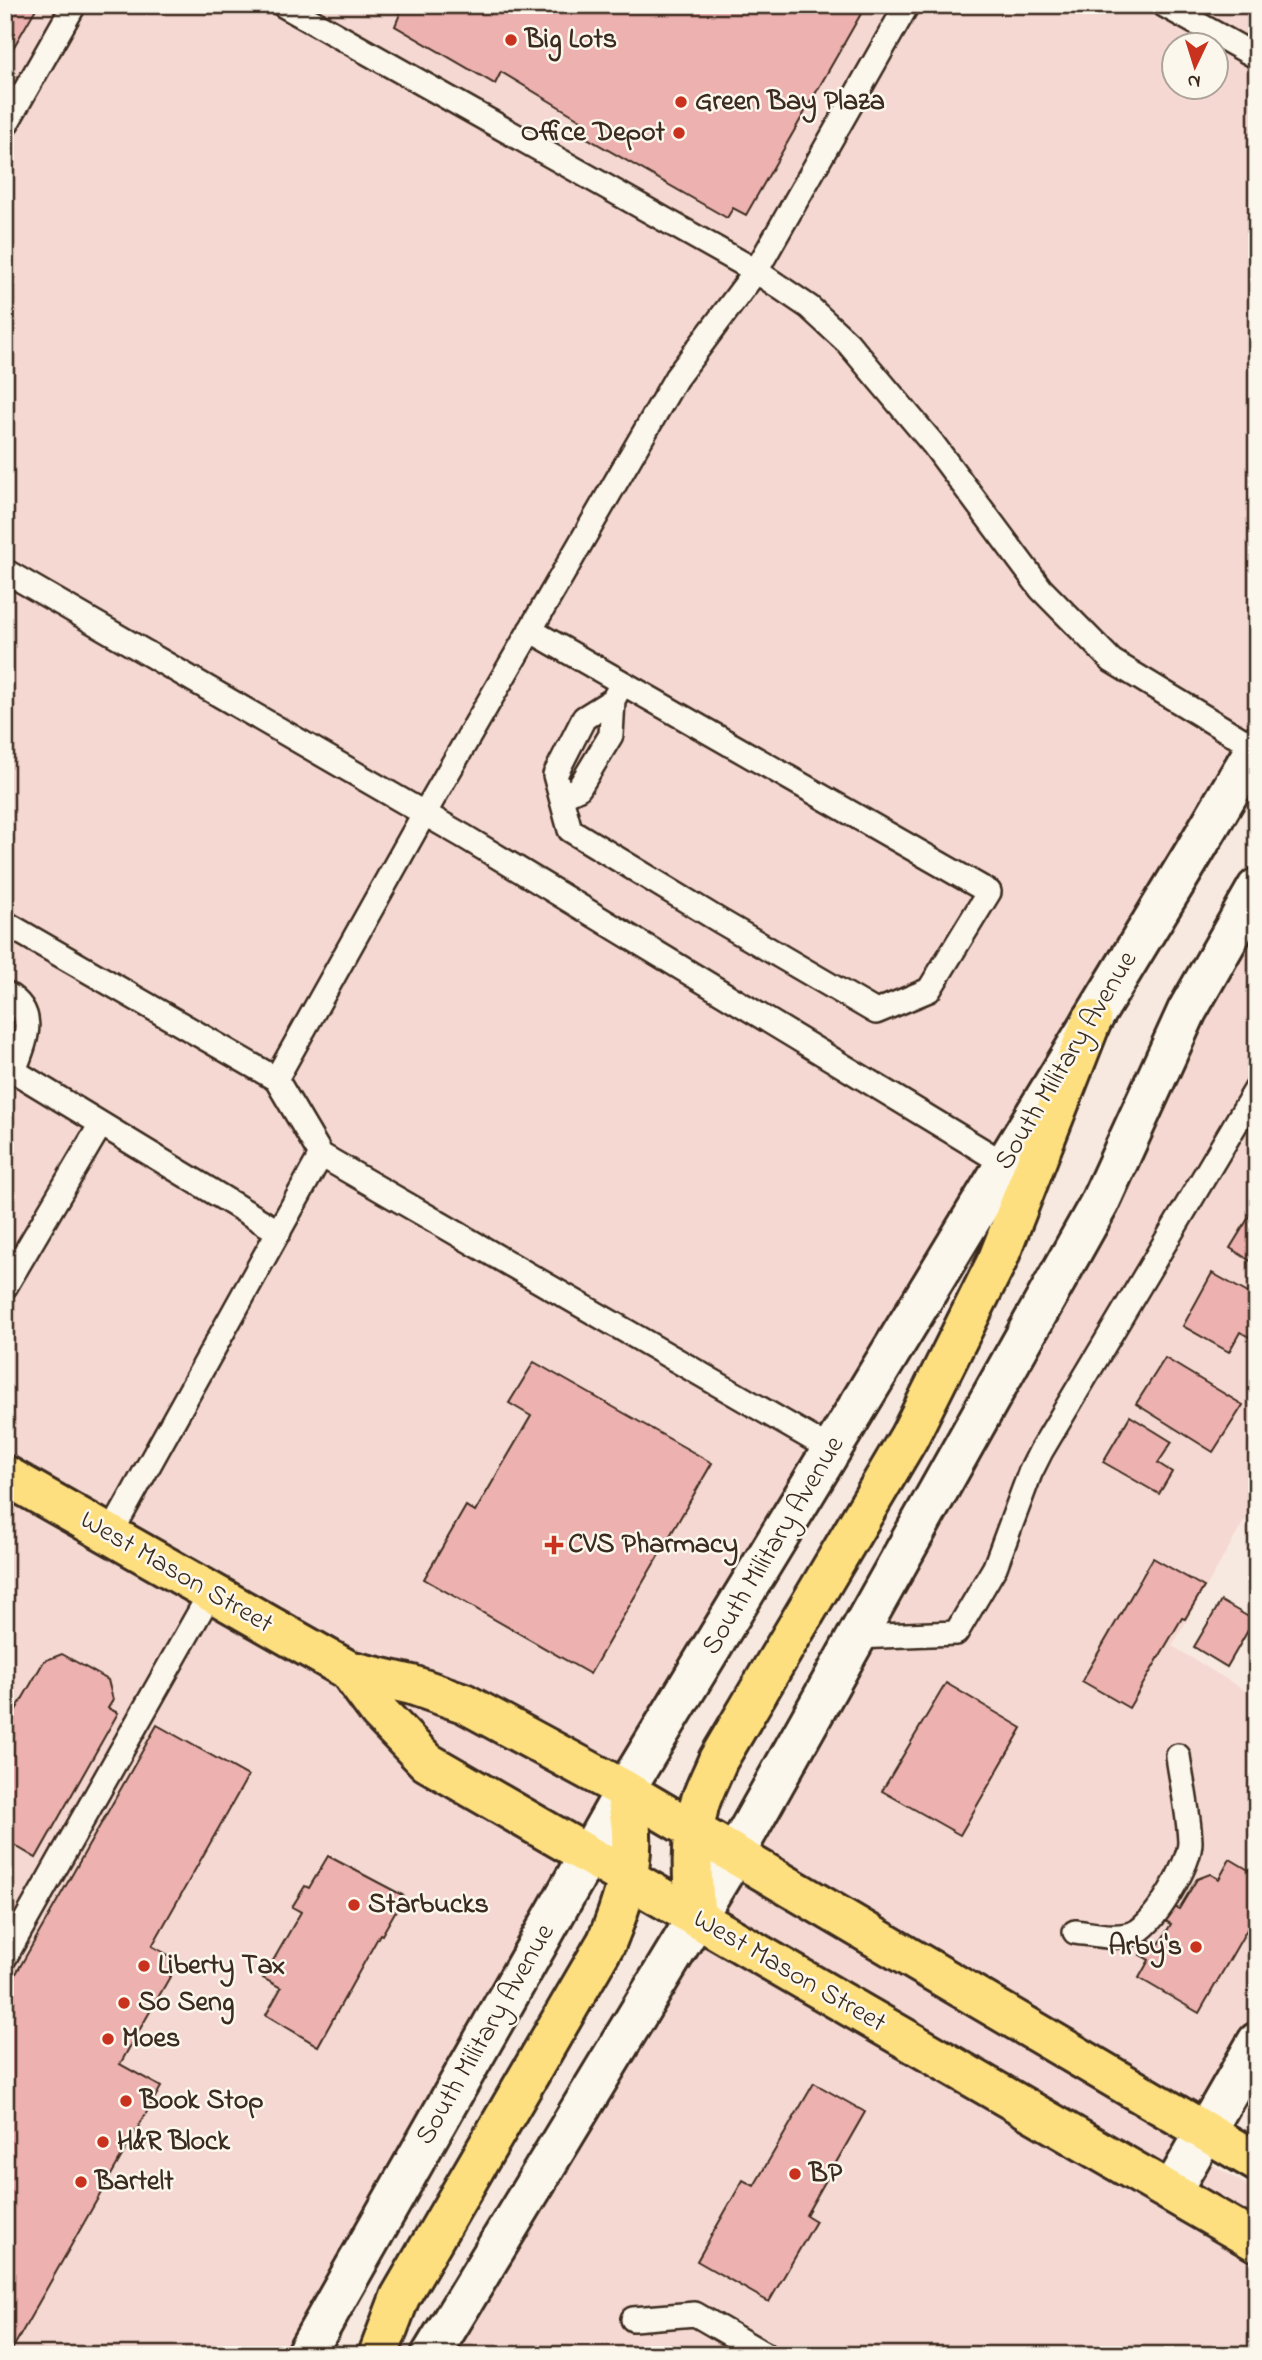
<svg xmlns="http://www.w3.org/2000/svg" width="1262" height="2360" font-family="'Indie Flower',sans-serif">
<rect width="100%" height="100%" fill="#f8e9e0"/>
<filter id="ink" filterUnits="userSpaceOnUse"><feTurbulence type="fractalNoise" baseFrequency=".0143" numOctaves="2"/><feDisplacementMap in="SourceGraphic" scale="14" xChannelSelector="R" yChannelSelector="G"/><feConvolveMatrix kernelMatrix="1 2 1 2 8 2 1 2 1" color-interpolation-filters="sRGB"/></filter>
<g filter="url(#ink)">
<!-- built -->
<path fill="#f5d8d2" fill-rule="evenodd" d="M 5,5 L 1257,5 L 1257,745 L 305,2355 L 5,2355 ZM 1174,46 L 1216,46 L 1216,88 L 1174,88 Z
M 1257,888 L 1257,1499 L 1172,1646 L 1257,1698 L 1257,2043 L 1194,2154 L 1257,2191 L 1257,2355 L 432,2355 Z"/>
<!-- building -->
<path fill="#edb2b0" stroke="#3b2a1e" stroke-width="2" d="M 5,5 L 38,5 L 5,62 Z
M 385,5 L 866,5 L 746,215 L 733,208 L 727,218 L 575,131 L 581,120 L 501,72 L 495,84 L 395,26 L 400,14 Z
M 1254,1209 L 1257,1211 L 1257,1265 L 1230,1248 Z
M 1212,1273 L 1257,1298 L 1257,1324 L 1249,1337 L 1240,1332 L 1229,1352 L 1183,1326 Z
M 1165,1358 L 1243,1405 L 1213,1452 L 1136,1404 Z
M 534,1362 L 712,1463 L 590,1674 L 424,1579 L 466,1506 L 475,1512 L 531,1416 L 509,1403 Z
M 1130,1416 L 1172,1442 L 1158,1463 L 1172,1472 L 1159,1494 L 1103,1462 Z
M 1153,1558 L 1204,1587 L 1185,1619 L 1182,1618 L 1129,1708 L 1082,1681 Z
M 1221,1601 L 1254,1620 L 1227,1667 L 1194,1647 Z
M 62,1654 L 108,1680 L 113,1700 L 108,1708 L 118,1713 L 36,1858 L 7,1841 L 5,1843 L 5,1729 L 44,1661 Z
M 946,1683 L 1022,1728 L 960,1835 L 882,1791 Z
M 157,1725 L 248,1776 L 152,1946 L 179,1961 L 120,2064 L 161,2087 L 9,2355 L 5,2355 L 5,1993 Z
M 328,1856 L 404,1896 L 382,1935 L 380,1934 L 318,2046 L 266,2015 L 281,1988 L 263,1978 L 301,1912 L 292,1907 L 305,1886 L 309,1888 Z
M 1230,1859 L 1257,1875 L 1257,1886 L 1251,1896 L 1257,1899 L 1257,1912 L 1199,2013 L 1139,1978 L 1149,1960 L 1140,1955 L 1149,1940 L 1158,1946 L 1171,1924 L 1163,1920 L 1172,1906 L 1179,1909 L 1197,1879 L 1210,1874 L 1219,1879 Z
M 814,2083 L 865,2112 L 806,2215 L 816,2221 L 769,2302 L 697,2261 L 743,2180 L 754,2186 Z"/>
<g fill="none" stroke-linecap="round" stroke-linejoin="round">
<defs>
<path id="service" d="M 283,5 L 756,271 L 809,307 L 848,343 L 933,444 L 1041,589 L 1112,661 L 1257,749
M 1164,5 L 1257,57
M 5,126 L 74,5
M 5,571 L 465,837 L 1005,1164
M 530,630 L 989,892 L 929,990 L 876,1012 L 720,921 L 570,830 L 555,775 L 584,718 L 613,700
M 562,796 L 579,788 L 611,735 L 613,700 L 618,691
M 5,923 L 276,1079 L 321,1155 L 832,1450
M 5,993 C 40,1013 25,1041 14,1071 L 279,1232
M 276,1079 L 424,814 L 676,378 L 756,271 L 907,5
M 5,1287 L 101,1124
M 110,1535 L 321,1155
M 856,1637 L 956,1633 L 995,1567 L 1030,1473 L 1041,1451 L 1257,1088
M 1075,1932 C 1094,1934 1116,1940 1134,1933 C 1154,1925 1190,1864 1190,1842 C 1189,1814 1182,1784 1178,1756
M 5,1957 L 211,1592
M 633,2319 L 695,2314 L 766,2355"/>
<path id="minor" d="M 1171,2192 L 1257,2042"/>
<path id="secondary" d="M 305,2355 L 625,1790 L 1193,854 L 1257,745
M 431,2355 L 735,1854 L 1099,1204 L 1187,1011 L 1257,888"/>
<path id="primary" d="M 5,1475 L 348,1670 L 412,1685 L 464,1703 L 625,1790 L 1257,2162
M 348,1670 L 379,1712 L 427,1762 L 1257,2242
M 696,1917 C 692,1880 690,1843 699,1806 C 703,1791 712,1775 718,1760 L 909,1437 L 998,1259 L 1092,1020
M 378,2355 L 400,2297 L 607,1941 C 621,1907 633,1871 631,1834 C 631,1820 627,1805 625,1790"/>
</defs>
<!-- service casing -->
<use href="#service" stroke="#3b2a1e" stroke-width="28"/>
<!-- minor casing -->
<use href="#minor" stroke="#3b2a1e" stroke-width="44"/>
<!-- secondary casing -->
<use href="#secondary" stroke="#3b2a1e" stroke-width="44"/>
<!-- primary casing -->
<use href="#primary" stroke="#3b2a1e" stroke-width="44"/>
<!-- service -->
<use href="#service" stroke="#fbf7ec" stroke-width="23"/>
<!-- minor -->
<use href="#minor" stroke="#fbf7ec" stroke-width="38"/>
<!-- secondary -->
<use href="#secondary" stroke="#fbf7ec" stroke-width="38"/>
<!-- primary -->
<use href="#primary" stroke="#fedf80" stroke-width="38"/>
</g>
</g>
<!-- markers -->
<g fill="#c8321e" stroke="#fbf7ec" stroke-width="2.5">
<circle cx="511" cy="40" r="7"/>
<circle cx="681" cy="102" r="7"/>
<circle cx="679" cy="133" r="7"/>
<path d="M550.5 1534.5h7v7h7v7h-7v7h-7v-7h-7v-7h7z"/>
<circle cx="354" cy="1905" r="7"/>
<circle cx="1196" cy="1947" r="7"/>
<circle cx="144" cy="1966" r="7"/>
<circle cx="124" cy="2003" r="7"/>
<circle cx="108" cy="2039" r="7"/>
<circle cx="126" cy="2101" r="7"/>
<circle cx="103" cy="2142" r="7"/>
<circle cx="795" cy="2174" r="7"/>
<circle cx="81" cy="2182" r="7"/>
</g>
<g text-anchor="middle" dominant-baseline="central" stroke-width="5" stroke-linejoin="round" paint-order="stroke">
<!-- poi labels -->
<g font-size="28" font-weight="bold" fill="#3b2a1e" stroke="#fbf7ec" text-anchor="start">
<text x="525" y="40">Big Lots</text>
<text x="695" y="102">Green Bay Plaza</text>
<text x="665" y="133" text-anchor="end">Office Depot</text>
<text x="568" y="1545">CVS Pharmacy</text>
<text x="368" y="1905">Starbucks</text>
<text x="1182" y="1947" text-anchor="end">Arby's</text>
<text x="158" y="1966">Liberty Tax</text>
<text x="138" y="2003">So Seng</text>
<text x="122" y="2039">Moes</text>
<text x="140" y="2101">Book Stop</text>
<text x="117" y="2142">H&amp;R Block</text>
<text x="809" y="2174">BP</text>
<text x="95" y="2182">Bartelt</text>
</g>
<!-- street labels -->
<g font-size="28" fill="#3b2a1e" stroke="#fbf7ec">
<text transform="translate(1067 1061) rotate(-59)">South Military Avenue</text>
<text transform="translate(774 1546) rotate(-59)">South Military Avenue</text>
<text transform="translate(176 1573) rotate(30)">West Mason Street</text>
<text transform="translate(789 1972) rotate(30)">West Mason Street</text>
<text transform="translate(486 2035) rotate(-60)">South Military Avenue</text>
</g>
</g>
<!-- margin -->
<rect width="1262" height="2360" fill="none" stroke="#fbf7ec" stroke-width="28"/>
<rect x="14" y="14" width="1234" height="2332" fill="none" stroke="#3b2a1e" stroke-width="2.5" filter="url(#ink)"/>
<!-- north arrow -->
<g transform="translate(1195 66) rotate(184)"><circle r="33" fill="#fbf7ec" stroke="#aea59a" stroke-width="2"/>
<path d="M0-5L12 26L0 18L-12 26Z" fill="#c8321e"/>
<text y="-10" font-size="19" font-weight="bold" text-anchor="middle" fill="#3b2a1e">N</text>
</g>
</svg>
